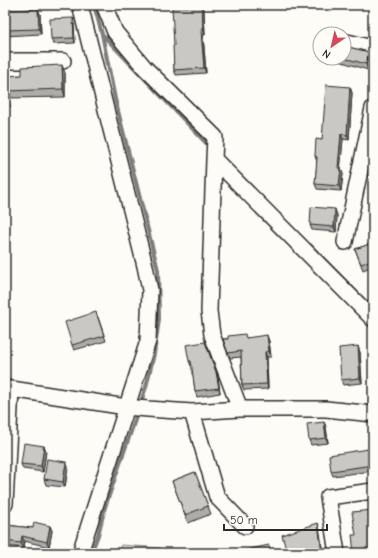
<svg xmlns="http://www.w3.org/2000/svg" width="378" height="558" font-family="'Comic Neue',sans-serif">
<rect width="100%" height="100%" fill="#fdfcf7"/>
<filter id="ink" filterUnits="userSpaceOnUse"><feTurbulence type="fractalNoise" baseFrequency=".025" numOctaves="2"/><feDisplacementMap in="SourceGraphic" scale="8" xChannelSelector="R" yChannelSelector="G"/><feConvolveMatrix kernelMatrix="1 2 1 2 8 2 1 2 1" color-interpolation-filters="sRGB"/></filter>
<g filter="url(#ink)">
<!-- green -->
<path fill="#dfdeda" stroke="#858482" d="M 121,545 L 160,548 L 162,553 L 118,553 Z"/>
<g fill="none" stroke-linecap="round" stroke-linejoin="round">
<!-- stream -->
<path stroke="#7e7d7b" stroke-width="4" d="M 94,5 L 102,34 L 115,99 L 158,270 L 159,319 L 154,354 L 146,387 L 140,404
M 103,35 L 210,147
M 310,245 L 366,302
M 91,553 L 98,535 L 105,507 L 138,411"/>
<defs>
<path id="minor" d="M 80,5 L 145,266 L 150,290 L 148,341 L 80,553
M 104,5 L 115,32 L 145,68 L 215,137 L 214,159 L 373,319
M 347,42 L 373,48
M 5,61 L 63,61
M 214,159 L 209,311 L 212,335 L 240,409
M 345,242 L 373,108
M 5,388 L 126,407 L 148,409 L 192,412 L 240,409 L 326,409 L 373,414
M 192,412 L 217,497 L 245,526
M 5,504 L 11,389
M 337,553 L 328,497 L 373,491"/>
</defs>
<!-- minor casing -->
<use href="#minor" stroke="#2b2b2b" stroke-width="18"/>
<!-- minor -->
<use href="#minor" stroke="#fdfcf7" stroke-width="15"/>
</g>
<!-- wall -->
<path fill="#adaca9" stroke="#2b2b2b" d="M 38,9 L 40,14 L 41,34 L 5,36 L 5,10 Z
M 204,11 L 205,35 L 203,35 L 206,73 L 176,75 L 174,70 L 174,46 Z
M 73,18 L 74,24 L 75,43 L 53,44 L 51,39 Z
M 344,46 L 369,52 L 371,57 L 368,70 L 336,60 L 335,58 L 344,58 Z
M 65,73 L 65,97 L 9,98 L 10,107 L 5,107 L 5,76 Z
M 350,87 L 352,93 L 349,140 L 343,139 L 340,168 L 343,174 L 341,191 L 317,189 L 315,184 L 317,162 L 315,156 L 322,140 Z
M 373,169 L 373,215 L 370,215 L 369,210 L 370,188 L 369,185 Z
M 337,215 L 336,232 L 312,230 L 310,225 Z
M 373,243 L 373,266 L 363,270 L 355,249 Z
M 98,317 L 106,341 L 74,350 L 72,345 Z
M 247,338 L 269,341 L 271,357 L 267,357 L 268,389 L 244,390 L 242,385 L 241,357 L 230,358 L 223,339 Z
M 205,342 L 218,377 L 220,393 L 197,397 L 195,391 L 192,366 L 191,366 L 189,361 Z
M 360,352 L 362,383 L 343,385 L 341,380 Z
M 324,422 L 326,427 L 328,443 L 311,445 L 309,440 Z
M 44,446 L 46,451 L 43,472 L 23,469 L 21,464 Z
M 368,449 L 369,452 L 373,451 L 373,471 L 333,476 L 331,471 Z
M 66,462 L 68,467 L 65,487 L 46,485 L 44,479 Z
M 195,472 L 211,514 L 188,523 L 172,481 Z
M 5,525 L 33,528 L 50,526 L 52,531 L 49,547 L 24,541 L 23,548 L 5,546 Z"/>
<!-- shaded-wall -->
<path fill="#8d8c89" stroke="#2b2b2b" d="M 202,6 L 204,11 L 205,35 L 203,29 Z
M 38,9 L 40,14 L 41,34 L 39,29 Z
M 73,18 L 74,24 L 75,43 L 74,38 Z
M 201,30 L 203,35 L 206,73 L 204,68 Z
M 369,52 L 371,57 L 368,70 L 366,64 Z
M 62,65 L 65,73 L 65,97 L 63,89 Z
M 350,87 L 352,93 L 349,140 L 347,135 Z
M 7,91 L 9,98 L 10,107 L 7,100 Z
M 341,134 L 343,139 L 340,173 L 338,168 Z
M 341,168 L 343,174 L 341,191 L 339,186 Z
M 335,209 L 337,215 L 336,232 L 334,227 Z
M 267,335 L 269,341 L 271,357 L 269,351 Z
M 358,346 L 360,352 L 362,383 L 360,378 Z
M 265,352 L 267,357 L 268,389 L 267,384 Z
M 216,372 L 218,377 L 220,393 L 219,388 Z
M 324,422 L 326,427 L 328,443 L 326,438 Z
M 44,446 L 46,451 L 43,472 L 41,466 Z
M 66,462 L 68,467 L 65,487 L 63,482 Z
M 318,523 L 319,526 L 323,553 L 322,553 Z
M 50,526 L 52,531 L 49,547 L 47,542 Z
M 22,536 L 24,541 L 23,548 L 21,543 Z"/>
<!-- building -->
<path fill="#c9c8c4" stroke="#2b2b2b" d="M 202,6 L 203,29 L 201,30 L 204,68 L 174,70 L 173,46 L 174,46 L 172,7 Z
M 38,9 L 39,29 L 5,30 L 5,10 Z
M 73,18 L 74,38 L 51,39 L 50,19 Z
M 344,46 L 369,52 L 366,64 L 344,58 Z
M 62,65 L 63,89 L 7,91 L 7,100 L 5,100 L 5,76 L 22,75 L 22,67 Z
M 326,85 L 350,87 L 347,135 L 341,134 L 338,168 L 341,168 L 339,186 L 315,184 L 317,157 L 315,156 L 316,139 L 322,140 Z
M 371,169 L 373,169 L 373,210 L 369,210 L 371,185 L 369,185 Z
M 311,207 L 335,209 L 334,227 L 310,225 Z
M 373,243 L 373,263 L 372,260 L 361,264 L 355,249 Z
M 96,312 L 104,336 L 72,345 L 65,322 Z
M 245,334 L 246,338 L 267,335 L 269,351 L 265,352 L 267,384 L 242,385 L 241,351 L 228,353 L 223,339 L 228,339 L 228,336 Z
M 205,342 L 216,372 L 219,388 L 195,391 L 191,361 L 189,361 L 186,345 Z
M 358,346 L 360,378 L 341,380 L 339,348 Z
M 324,422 L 326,438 L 309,440 L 307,424 Z
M 24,443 L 44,446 L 41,466 L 21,464 Z
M 368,449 L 369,452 L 373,451 L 373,465 L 331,471 L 329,455 Z
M 47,459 L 66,462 L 63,482 L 44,479 Z
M 195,472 L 208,506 L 185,515 L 172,481 Z
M 373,510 L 373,553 L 354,553 L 352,535 L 356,535 L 352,512 Z
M 34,522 L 50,526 L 47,542 L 22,536 L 21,543 L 5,541 L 5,525 L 33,528 Z
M 318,523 L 322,553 L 287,553 L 282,535 Z
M 269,545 L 271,553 L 232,553 Z"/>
</g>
<!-- margin -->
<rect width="378" height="558" fill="none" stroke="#fdfcf7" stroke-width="20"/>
<rect x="10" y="10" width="358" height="538" fill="none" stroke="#2b2b2b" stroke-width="1.5" filter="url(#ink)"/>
<!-- north arrow -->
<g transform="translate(332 46) rotate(214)"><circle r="19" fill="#fdfcf7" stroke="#a9a8a5"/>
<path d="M0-3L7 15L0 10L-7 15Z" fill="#d1495b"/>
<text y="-6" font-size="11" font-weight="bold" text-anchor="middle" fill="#2b2b2b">N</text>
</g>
<!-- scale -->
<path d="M224 524v6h103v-6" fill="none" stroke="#2b2b2b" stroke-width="2"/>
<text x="230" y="524" font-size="12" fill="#2b2b2b" stroke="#fdfcf7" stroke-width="3" paint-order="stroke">50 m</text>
</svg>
